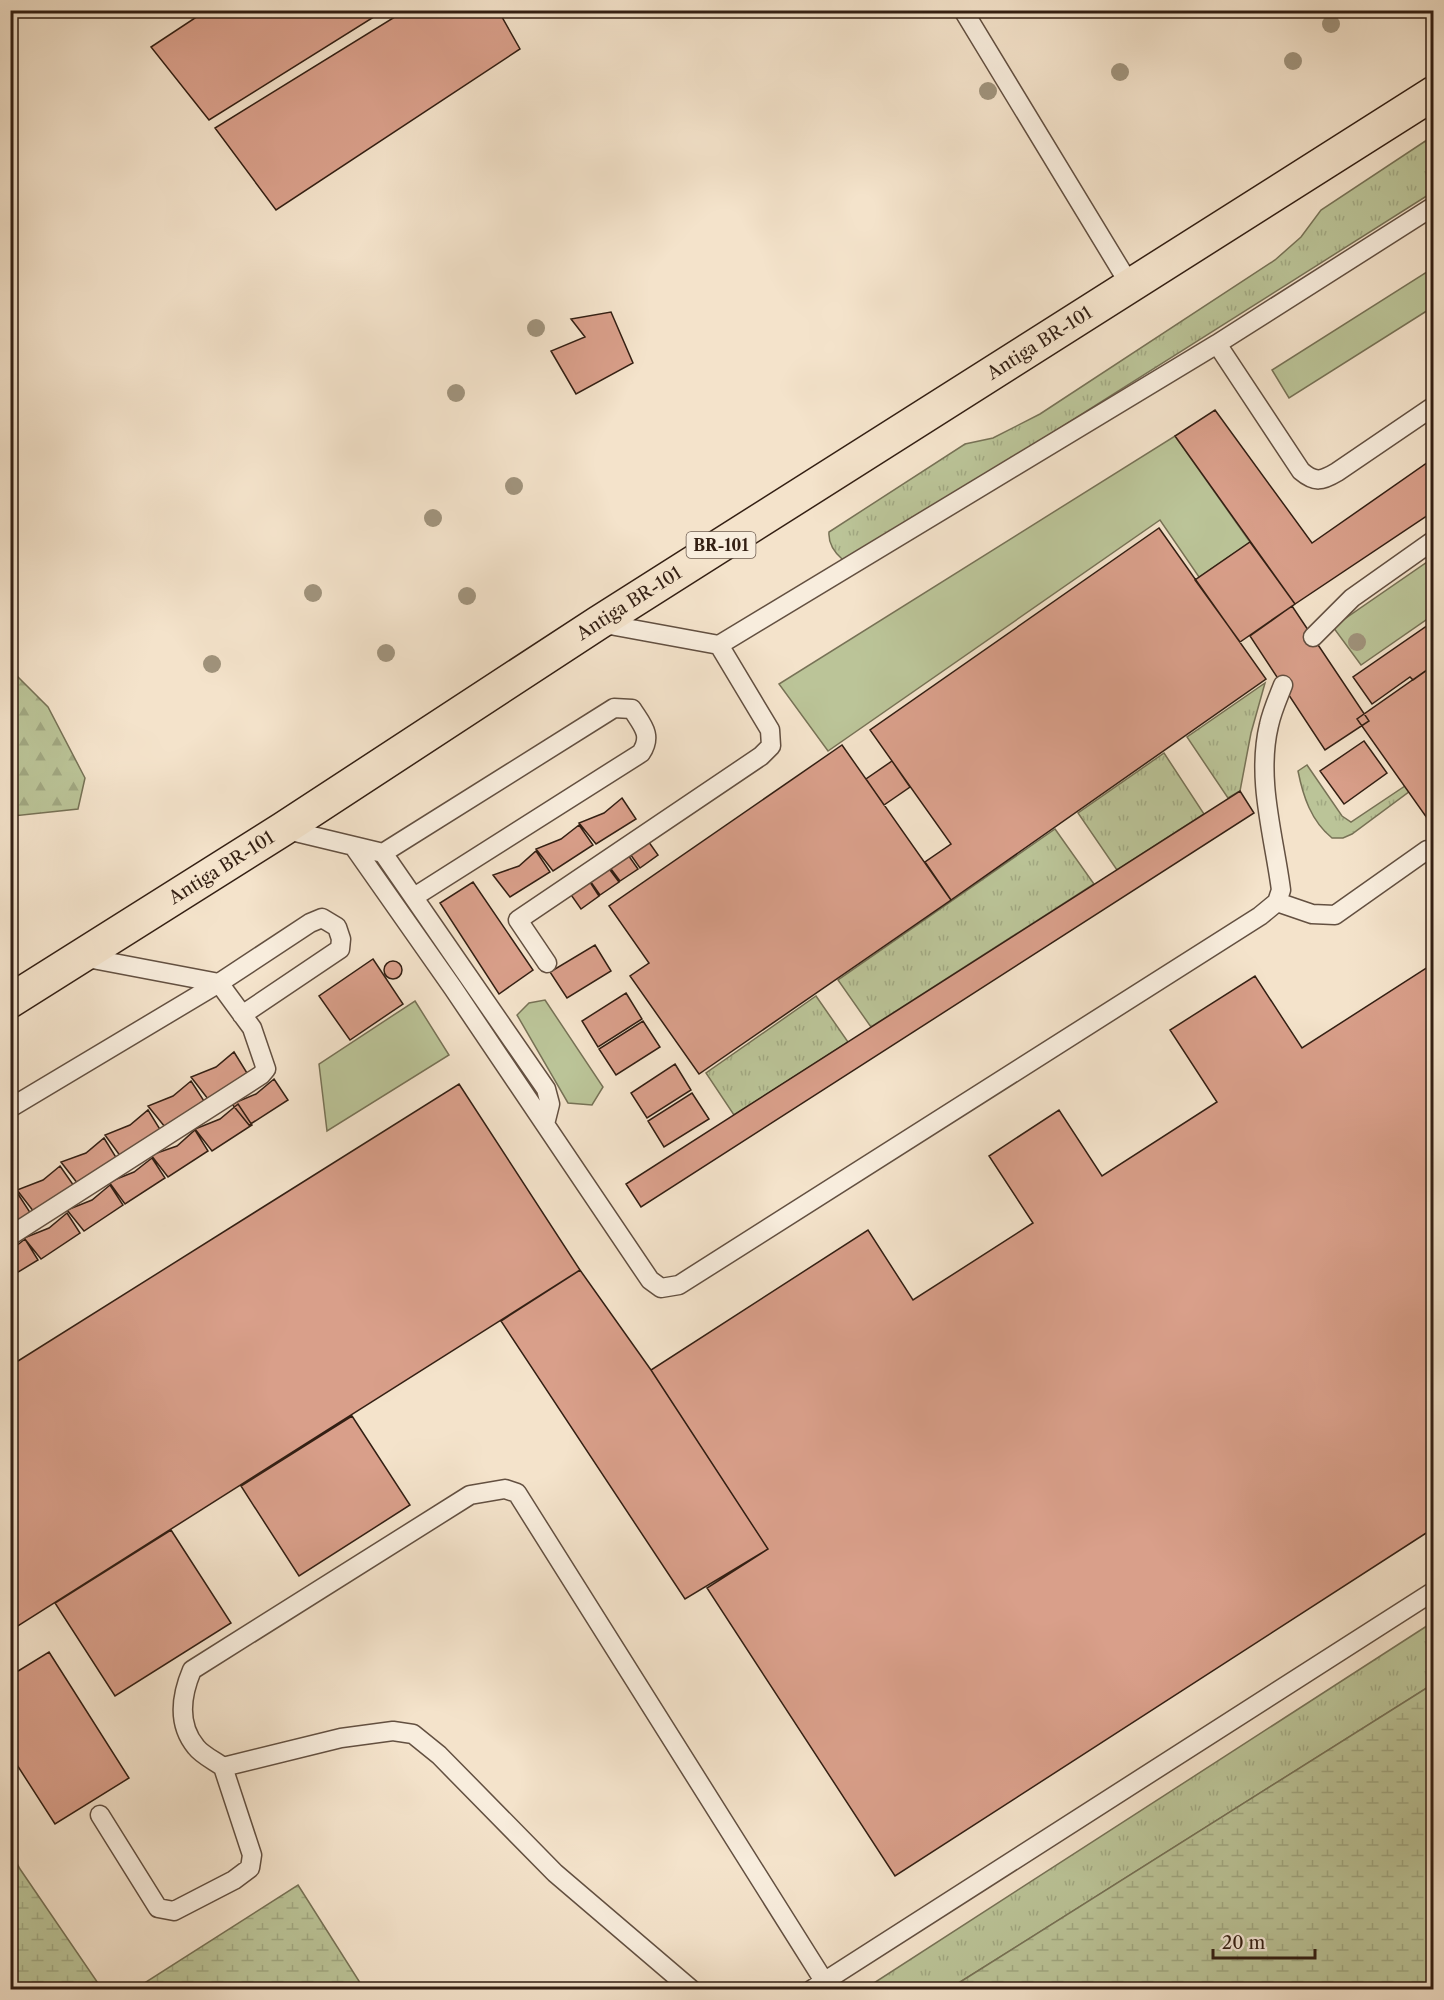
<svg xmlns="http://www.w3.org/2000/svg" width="1444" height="2000" font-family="'Libre Caslon Text',serif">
<defs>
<pattern id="grass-tufts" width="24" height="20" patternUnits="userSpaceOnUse" patternTransform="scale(1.5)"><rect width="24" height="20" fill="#bbc498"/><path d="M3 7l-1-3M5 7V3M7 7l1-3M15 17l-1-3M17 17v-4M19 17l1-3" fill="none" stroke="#a1a882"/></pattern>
<pattern id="forest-firs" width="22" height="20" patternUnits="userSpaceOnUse" patternTransform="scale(1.5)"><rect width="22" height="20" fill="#bbc498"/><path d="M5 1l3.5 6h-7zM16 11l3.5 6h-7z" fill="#a1a882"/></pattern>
<pattern id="wetland-marsh" width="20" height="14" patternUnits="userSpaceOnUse" patternTransform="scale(1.5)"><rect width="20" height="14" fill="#bbc498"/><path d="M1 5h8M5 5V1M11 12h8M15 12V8" fill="none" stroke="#a1a882"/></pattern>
</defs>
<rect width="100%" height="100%" fill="#f4e3cb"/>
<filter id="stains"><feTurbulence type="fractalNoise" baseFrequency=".00333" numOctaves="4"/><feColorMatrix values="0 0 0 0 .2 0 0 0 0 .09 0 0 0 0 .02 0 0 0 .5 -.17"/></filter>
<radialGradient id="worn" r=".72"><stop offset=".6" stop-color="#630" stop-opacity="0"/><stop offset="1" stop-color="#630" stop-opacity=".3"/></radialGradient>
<!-- grass -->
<path fill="url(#grass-tufts)" stroke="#777256" stroke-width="1.5" d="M 1433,136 L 1433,192 L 851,560 L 843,560 C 835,553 828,544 829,532 L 965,444 L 993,438 L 1040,414 L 1275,260 L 1301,237 L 1321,210 Z
M 1265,683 L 1251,733 L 1240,791 L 1228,798 L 1187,737 Z
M 1164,753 L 1204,814 L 1117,870 L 1078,813 Z
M 1307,765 L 1342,816 L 1351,822 L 1411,782 L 1410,791 L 1352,834 L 1343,838 L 1332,838 C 1311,821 1303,796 1298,771 Z
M 1055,829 L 1094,884 L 871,1027 L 838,980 Z
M 816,996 L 848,1042 L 734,1115 L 706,1073 Z
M 1433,1622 L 1433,1684 L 949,1989 L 863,1990 Z"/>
<!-- forest -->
<path fill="url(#forest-firs)" stroke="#777256" stroke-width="1.5" d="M 10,669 L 48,707 L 85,778 L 78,809 L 13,816 L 11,812 Z"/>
<!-- wetland -->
<path fill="url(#wetland-marsh)" stroke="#777256" stroke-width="1.5" d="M 1433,1684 L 1433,1989 L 949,1989 Z
M 11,1852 L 20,1869 L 102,1989 L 11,1989 Z
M 298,1885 L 364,1989 L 135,1989 Z"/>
<!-- garden -->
<path fill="#bbc498" stroke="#777256" stroke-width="1.5" d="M 1433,268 L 1433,307 L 1289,398 L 1272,370 Z
M 1175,436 L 1250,542 L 1199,577 L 1160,520 L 828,751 L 779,684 Z
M 1433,558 L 1433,615 L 1361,665 L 1333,627 Z
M 545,1000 L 603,1087 L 592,1105 L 568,1103 L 517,1015 L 529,1003 Z
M 415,1001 L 449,1055 L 327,1131 L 319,1064 Z"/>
<!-- building -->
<path fill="#d99f8a" stroke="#331f13" stroke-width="1.5" d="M 207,10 L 385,10 L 209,120 L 151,47 Z
M 406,10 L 498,10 L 520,49 L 276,210 L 215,128 Z
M 611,312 L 633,363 L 576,394 L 551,351 L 585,337 L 571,319 Z
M 1215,410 L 1312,543 L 1434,458 L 1434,511 L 1295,604 L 1175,436 Z
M 1159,528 L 1266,679 L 951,900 L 925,862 L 951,844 L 870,730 Z
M 1250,542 L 1295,604 L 1240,642 L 1195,580 Z
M 1292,606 L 1369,721 L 1325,750 L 1250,636 Z
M 1434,621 L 1434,665 L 1413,680 L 1410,677 L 1372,704 L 1353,677 Z
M 1434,665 L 1434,828 L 1357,719 Z
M 1364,741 L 1387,773 L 1344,804 L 1320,771 Z
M 842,745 L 951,900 L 699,1074 L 630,976 L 649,963 L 609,906 Z
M 892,761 L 910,787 L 884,805 L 866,779 Z
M 1240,791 L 1254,813 L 641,1207 L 626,1184 Z
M 622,798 L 636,819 L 596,844 L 579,823 L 604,813 Z
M 579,825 L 593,845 L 553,871 L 536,849 L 561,839 Z
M 646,838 L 658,855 L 640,868 L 628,851 Z
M 536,851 L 550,872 L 510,897 L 493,875 L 519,866 Z
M 626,852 L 638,869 L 620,881 L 608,865 Z
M 607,866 L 619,882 L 600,895 L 588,878 Z
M 588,879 L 599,896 L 581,909 L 569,892 Z
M 473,882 L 533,970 L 499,994 L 440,903 Z
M 595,945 L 611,971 L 567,998 L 550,972 Z
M 373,959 L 403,1004 L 350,1040 L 319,996 Z
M384 970a9 9 0 1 1 18 0a9 9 0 1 1-18 0Z
M 1434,963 L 1434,1528 L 895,1876 L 707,1588 L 768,1549 L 651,1370 L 868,1230 L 913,1300 L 1033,1223 L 989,1156 L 1059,1110 L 1102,1176 L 1217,1102 L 1170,1030 L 1255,976 L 1302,1048 Z
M 626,993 L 642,1019 L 598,1047 L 582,1021 Z
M 643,1021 L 660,1047 L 616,1075 L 599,1049 Z
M 234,1052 L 247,1073 L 208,1099 L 191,1077 L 216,1067 Z
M 675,1064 L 691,1090 L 647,1118 L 631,1093 Z
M 274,1079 L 288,1100 L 249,1125 L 232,1104 L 256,1094 Z
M 191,1081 L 204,1101 L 165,1127 L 148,1106 L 173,1096 Z
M 459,1084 L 580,1270 L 10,1631 L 10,1366 Z
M 692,1093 L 709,1119 L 664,1147 L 648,1121 Z
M 238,1104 L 252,1125 L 212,1151 L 195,1129 L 220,1119 Z
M 148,1110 L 161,1131 L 121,1157 L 105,1135 L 130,1125 Z
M 195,1130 L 208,1151 L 168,1177 L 151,1155 L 177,1146 Z
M 104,1138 L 117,1159 L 78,1184 L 61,1162 L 86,1153 Z
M 152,1158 L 165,1178 L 125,1204 L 109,1182 L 134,1172 Z
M 60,1166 L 74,1186 L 34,1212 L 17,1190 L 43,1180 Z
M 110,1185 L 123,1205 L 84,1231 L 67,1210 L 92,1200 Z
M 18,1194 L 31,1214 L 10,1227 L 10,1200 Z
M 67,1213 L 80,1233 L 41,1259 L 24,1238 L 49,1228 Z
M 25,1239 L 38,1260 L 10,1277 L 10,1251 Z
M 580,1270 L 651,1370 L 768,1549 L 685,1599 L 501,1321 Z
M 352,1416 L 410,1505 L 299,1576 L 241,1486 Z
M 171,1530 L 231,1623 L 115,1696 L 55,1603 Z
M 49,1652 L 129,1778 L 55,1824 L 10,1754 L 10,1676 Z"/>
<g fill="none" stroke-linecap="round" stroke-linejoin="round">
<defs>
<path id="service" d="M 963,10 L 1130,285
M 1217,344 L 1301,471 C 1315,483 1322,481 1337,472 L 1434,406
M 599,623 L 719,645 L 1217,344 L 1434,206
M 1313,637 L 1352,598 L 1434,540
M 283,829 L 383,853 L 546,1089 L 550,1104 L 545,1124
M 354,847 L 453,988 L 650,1280 L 661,1288 L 679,1285 L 1260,916 L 1277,902 L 1281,890 C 1274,836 1256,779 1269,725 C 1272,711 1278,698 1283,685
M 383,853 L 614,708 L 632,709 C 642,725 653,735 641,753 L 414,897
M 1277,902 L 1312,914 L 1335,915 L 1427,850 L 1434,850
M 547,963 L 518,920 L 761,756 L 771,746 L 770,730 L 719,645
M 10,1108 L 219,983 L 310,923 L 322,918 L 337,927 L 341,939 L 340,949 L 242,1015
M 10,1236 L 261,1075 L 266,1069 L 252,1028 L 219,983 L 82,957
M 100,1815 L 158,1908 L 174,1911 L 234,1880 L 250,1868 L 252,1855 L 223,1767
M 692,1990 L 555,1873 L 439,1755 L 413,1734 L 393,1731 L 341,1738 L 223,1767 C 215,1761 202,1755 196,1747 C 177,1724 181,1696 192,1670 L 470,1495 L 505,1489 L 517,1493 L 824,1981
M 811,1990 L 1434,1591"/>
<g id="primary">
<path id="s1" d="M 10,1001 L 283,829 L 598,623 L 1434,93"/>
</g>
</defs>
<!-- service casing -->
<use href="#service" stroke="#635041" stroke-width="21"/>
<!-- primary casing -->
<use href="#primary" stroke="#331f13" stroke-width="36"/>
<!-- service -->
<use href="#service" stroke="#f8eddd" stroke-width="18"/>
<!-- primary -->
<use href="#primary" stroke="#f4e3cb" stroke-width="33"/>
</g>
<!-- trees -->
<g fill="#a0937c">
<circle cx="1331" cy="24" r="9"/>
<circle cx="1293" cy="61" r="9"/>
<circle cx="1120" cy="72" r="9"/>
<circle cx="988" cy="91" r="9"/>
<circle cx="536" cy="328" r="9"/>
<circle cx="456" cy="393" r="9"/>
<circle cx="514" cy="486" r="9"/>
<circle cx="433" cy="518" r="9"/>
<circle cx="313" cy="593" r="9"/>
<circle cx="467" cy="596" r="9"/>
<circle cx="1357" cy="642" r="9"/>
<circle cx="386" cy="653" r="9"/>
<circle cx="212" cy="664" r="9"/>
</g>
<g text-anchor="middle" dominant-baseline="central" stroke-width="6" stroke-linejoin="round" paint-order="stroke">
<!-- shield labels -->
<rect fill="#f8eddd" stroke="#6e5d50" stroke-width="1.5" x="686.5" y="532" width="69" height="26" rx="4.5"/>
<g font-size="16" font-weight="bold" fill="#331f13">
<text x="721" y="545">BR-101</text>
</g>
<!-- street labels -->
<g font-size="18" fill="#331f13" stroke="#f8eddd">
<text stroke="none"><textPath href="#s1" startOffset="1222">Antiga BR-101</textPath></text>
<text stroke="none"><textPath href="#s1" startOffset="736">Antiga BR-101</textPath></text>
<text stroke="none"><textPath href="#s1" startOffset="250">Antiga BR-101</textPath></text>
</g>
</g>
<!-- margin -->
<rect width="1444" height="2000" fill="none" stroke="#f4e3cb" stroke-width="36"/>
<rect x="12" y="12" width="1420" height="1976" fill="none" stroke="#331f13" stroke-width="3"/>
<rect x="18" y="18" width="1408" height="1964" fill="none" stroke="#331f13" stroke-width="1.5"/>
<!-- scale -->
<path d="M1213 1949v9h102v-9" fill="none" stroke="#331f13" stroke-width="3"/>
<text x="1222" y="1949" font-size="18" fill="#331f13" stroke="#f8eddd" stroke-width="4.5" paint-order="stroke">20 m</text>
<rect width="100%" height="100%" filter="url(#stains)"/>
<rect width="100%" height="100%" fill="url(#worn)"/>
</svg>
